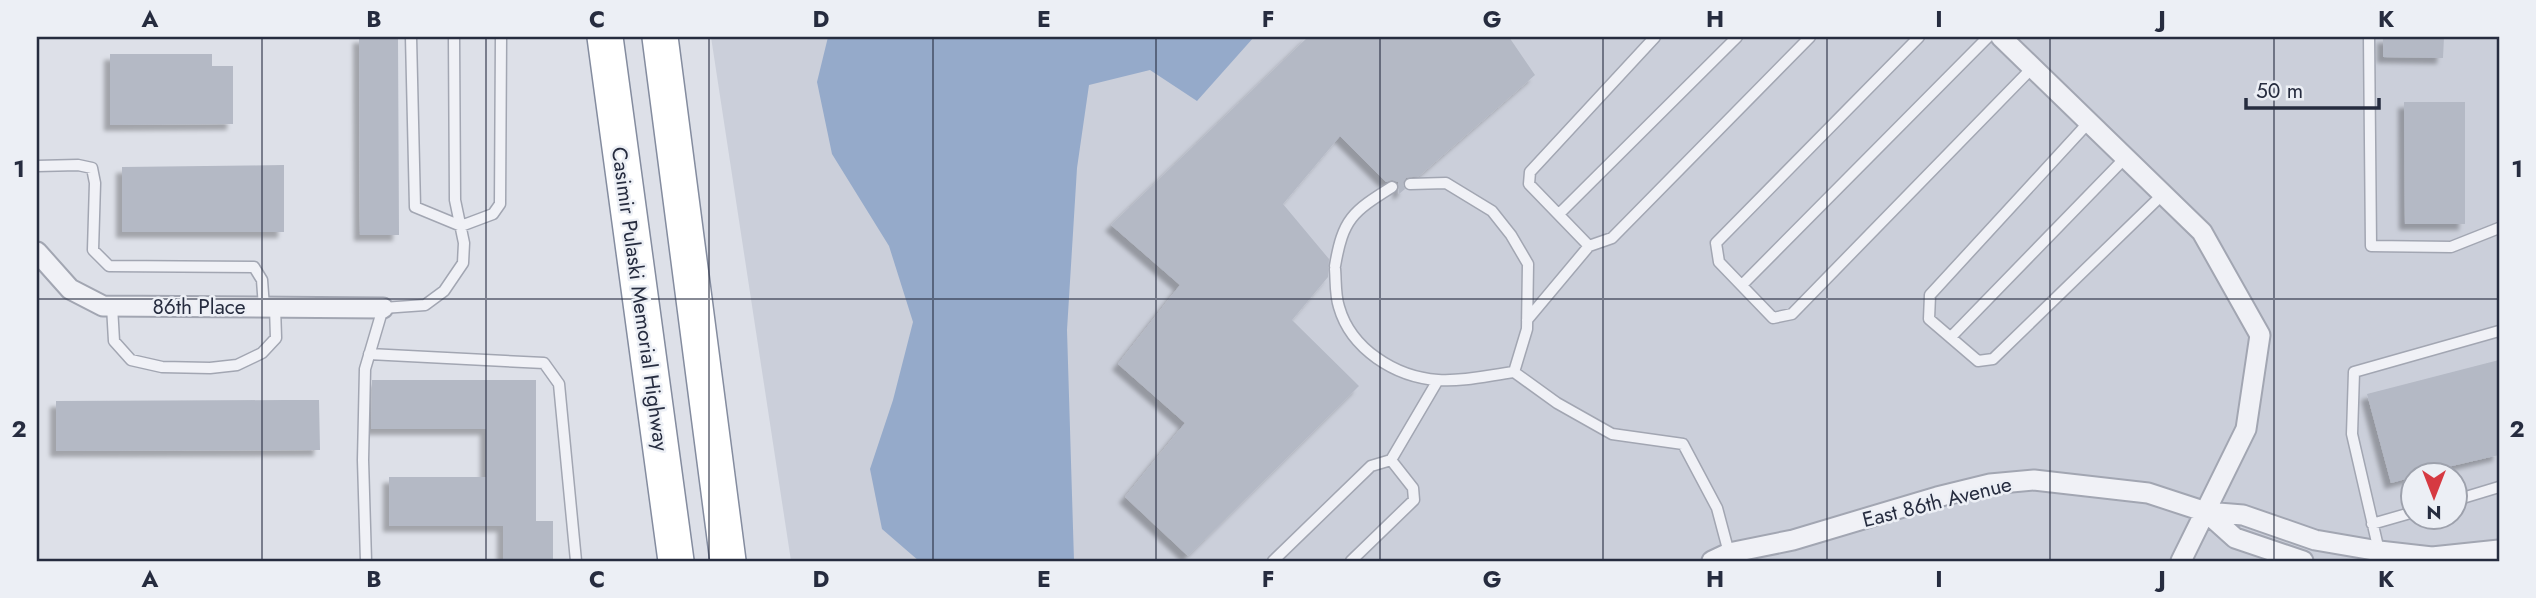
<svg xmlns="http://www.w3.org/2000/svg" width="2536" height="598" font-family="Jost,sans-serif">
<defs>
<filter id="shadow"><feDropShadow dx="-6" dy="6" stdDeviation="2" flood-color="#0004"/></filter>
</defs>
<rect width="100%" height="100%" fill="#dde0e8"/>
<!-- built -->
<path fill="#cbcfda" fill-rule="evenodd" d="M 711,37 L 2499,37 L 2499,561 L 791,561 ZM 2414,476 L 2456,476 L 2456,518 L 2414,518 Z"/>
<!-- water -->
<path fill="#95aaca" d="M 828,37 L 1254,37 L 1197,101 L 1150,70 L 1089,85 L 1077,168 L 1067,330 L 1074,561 L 919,561 L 882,529 L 870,469 L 893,400 L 913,322 L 889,246 L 832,154 L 817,82 Z"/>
<!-- building -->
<path fill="#b4b9c5" filter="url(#shadow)" d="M 359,37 L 398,37 L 399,235 L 360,235 Z
M 1308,37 L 1509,37 L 1535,75 L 1419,176 L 1406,178 L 1403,184 L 1405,189 L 1399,194 L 1398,182 L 1392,180 L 1386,182 L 1340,136 L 1283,204 L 1329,259 L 1328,277 L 1292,320 L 1359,386 L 1188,556 L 1125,497 L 1185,423 L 1118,364 L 1180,285 L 1111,225 Z
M 2383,37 L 2444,37 L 2443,58 L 2383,57 Z
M 110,54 L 212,54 L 212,66 L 233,66 L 233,124 L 110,125 Z
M 2404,102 L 2465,102 L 2465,224 L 2405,224 Z
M 284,165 L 284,232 L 122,232 L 122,167 Z
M 2499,360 L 2499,455 L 2413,475 L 2413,477 L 2391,483 L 2367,394 Z
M 372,380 L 536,380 L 536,521 L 553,521 L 553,561 L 503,561 L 503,526 L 389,526 L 389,477 L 486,477 L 486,429 L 371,429 Z
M 285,400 L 319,400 L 320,450 L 56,451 L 56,401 Z"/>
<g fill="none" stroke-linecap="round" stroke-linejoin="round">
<defs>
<path id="service" d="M 411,37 L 415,207 L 461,226 L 493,214 L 500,204 L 501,37
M 1655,37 L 1530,172 L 1529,184 L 1589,246 L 1612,238 L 1810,37
M 1919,37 L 1716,243 L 1719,262 L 1773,318 L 1792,314 L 2033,67
M 2369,37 L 2371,246 L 2451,247 L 2499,228
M 2089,122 L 1930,295 L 1929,319 L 1978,361 L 1993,359 L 2163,194
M 37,166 L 78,165 L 92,168 L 95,183 L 93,250 L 109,266 L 254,267 L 262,280 L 264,307
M 1559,214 L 1737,37
M 1335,266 C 1343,219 1352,212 1392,187
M 1335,269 C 1336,280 1335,295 1339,307 C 1351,349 1395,377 1438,380 C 1463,382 1490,375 1514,372 L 1527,329 L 1528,264 L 1511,235 L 1492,211 L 1446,183 L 1410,184
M 1742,285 L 1988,37
M 112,306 L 114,341 L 131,360 L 162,367 L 210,368 L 237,365 L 262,353 L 276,338 L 275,307
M 1527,320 L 1589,246
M 1951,337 L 2126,157
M 369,354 L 544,363 L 559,384 L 576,561
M 1514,372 L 1557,403 L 1612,434 L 1683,444 L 1717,508 L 1729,553
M 1391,460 L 1438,380
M 2456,500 L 2499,487
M 2372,524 L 2414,512
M 2379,551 L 2352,434 L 2354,372 L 2499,331
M 366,561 L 363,460 L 365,369 L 383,308 L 425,305 L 444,291 L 463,263 L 464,243 L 455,200 L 454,37
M 1273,561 L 1371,466 L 1391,460 L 1413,488 L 1414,500 L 1351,561"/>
<path id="minor" d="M 2001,37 L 2202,232 L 2260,335 L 2246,429 L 2181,561
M 37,252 L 70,289 L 103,306 L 383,308
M 2206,512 L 2235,538 L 2303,561
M 1712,561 L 1729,553 L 1793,540 L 1937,497 L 1990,484 L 2034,480 L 2148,493 L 2206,512 L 2243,515 L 2315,540 L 2379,551 L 2432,557 L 2499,550"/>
<path id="motorway" d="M 605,37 L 676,561
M 660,37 L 728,561"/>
</defs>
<!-- service casing -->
<use href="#service" stroke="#a2a6b2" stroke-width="13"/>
<!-- minor casing -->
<use href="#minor" stroke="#a2a6b2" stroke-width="23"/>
<!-- motorway casing -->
<use href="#motorway" stroke="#848c9f" stroke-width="38"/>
<!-- service -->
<use href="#service" stroke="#f0f1f6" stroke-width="10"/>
<!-- minor -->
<use href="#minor" stroke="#f0f1f6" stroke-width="19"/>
<!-- motorway -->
<use href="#motorway" stroke="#fff" stroke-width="35"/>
</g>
<!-- grid -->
<path fill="none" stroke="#262c3f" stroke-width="2" stroke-opacity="0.55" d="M 262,37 L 262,561M 486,37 L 486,561M 709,37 L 709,561M 933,37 L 933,561M 1156,37 L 1156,561M 1380,37 L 1380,561M 1603,37 L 1603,561M 1827,37 L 1827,561M 2050,37 L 2050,561M 2274,37 L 2274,561M 37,299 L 2499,299"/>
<g text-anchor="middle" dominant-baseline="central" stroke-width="5" stroke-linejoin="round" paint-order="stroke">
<!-- street labels -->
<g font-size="21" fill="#262c3f" stroke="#eceff5">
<text transform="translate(640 299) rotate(82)">Casimir Pulaski Memorial Highway</text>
<text x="199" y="307">86th Place</text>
<text transform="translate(1937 502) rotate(-14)">East 86th Avenue</text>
</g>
</g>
<!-- border -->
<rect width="2536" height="598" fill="none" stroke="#eceff5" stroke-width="77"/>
<!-- north arrow -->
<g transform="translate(2434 496) rotate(180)"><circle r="33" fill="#eceff5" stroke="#9da1ac" stroke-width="2"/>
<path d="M0-5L12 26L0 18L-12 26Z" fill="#d63941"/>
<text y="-10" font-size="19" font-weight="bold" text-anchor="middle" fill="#262c3f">N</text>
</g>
<!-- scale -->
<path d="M2246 98v10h133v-10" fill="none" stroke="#262c3f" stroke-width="3.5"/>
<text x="2256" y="98" font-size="21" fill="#262c3f" stroke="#eceff5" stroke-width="5" paint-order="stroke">50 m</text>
<rect x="38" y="38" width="2460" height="522" fill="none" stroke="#262c3f" stroke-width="2.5"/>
<g font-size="23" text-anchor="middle" font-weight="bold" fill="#262c3f">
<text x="150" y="27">A</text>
<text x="374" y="27">B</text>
<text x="597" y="27">C</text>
<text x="821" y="27">D</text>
<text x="1044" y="27">E</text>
<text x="1268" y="27">F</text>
<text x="1492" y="27">G</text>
<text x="1715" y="27">H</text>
<text x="1939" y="27">I</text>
<text x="2162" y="27">J</text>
<text x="2386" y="27">K</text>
<text x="19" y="177">1</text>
<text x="2517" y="177">1</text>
<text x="19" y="437">2</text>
<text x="2517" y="437">2</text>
<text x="150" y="587">A</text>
<text x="374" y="587">B</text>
<text x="597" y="587">C</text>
<text x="821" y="587">D</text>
<text x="1044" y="587">E</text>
<text x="1268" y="587">F</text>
<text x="1492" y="587">G</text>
<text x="1715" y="587">H</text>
<text x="1939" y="587">I</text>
<text x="2162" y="587">J</text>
<text x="2386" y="587">K</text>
</g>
</svg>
